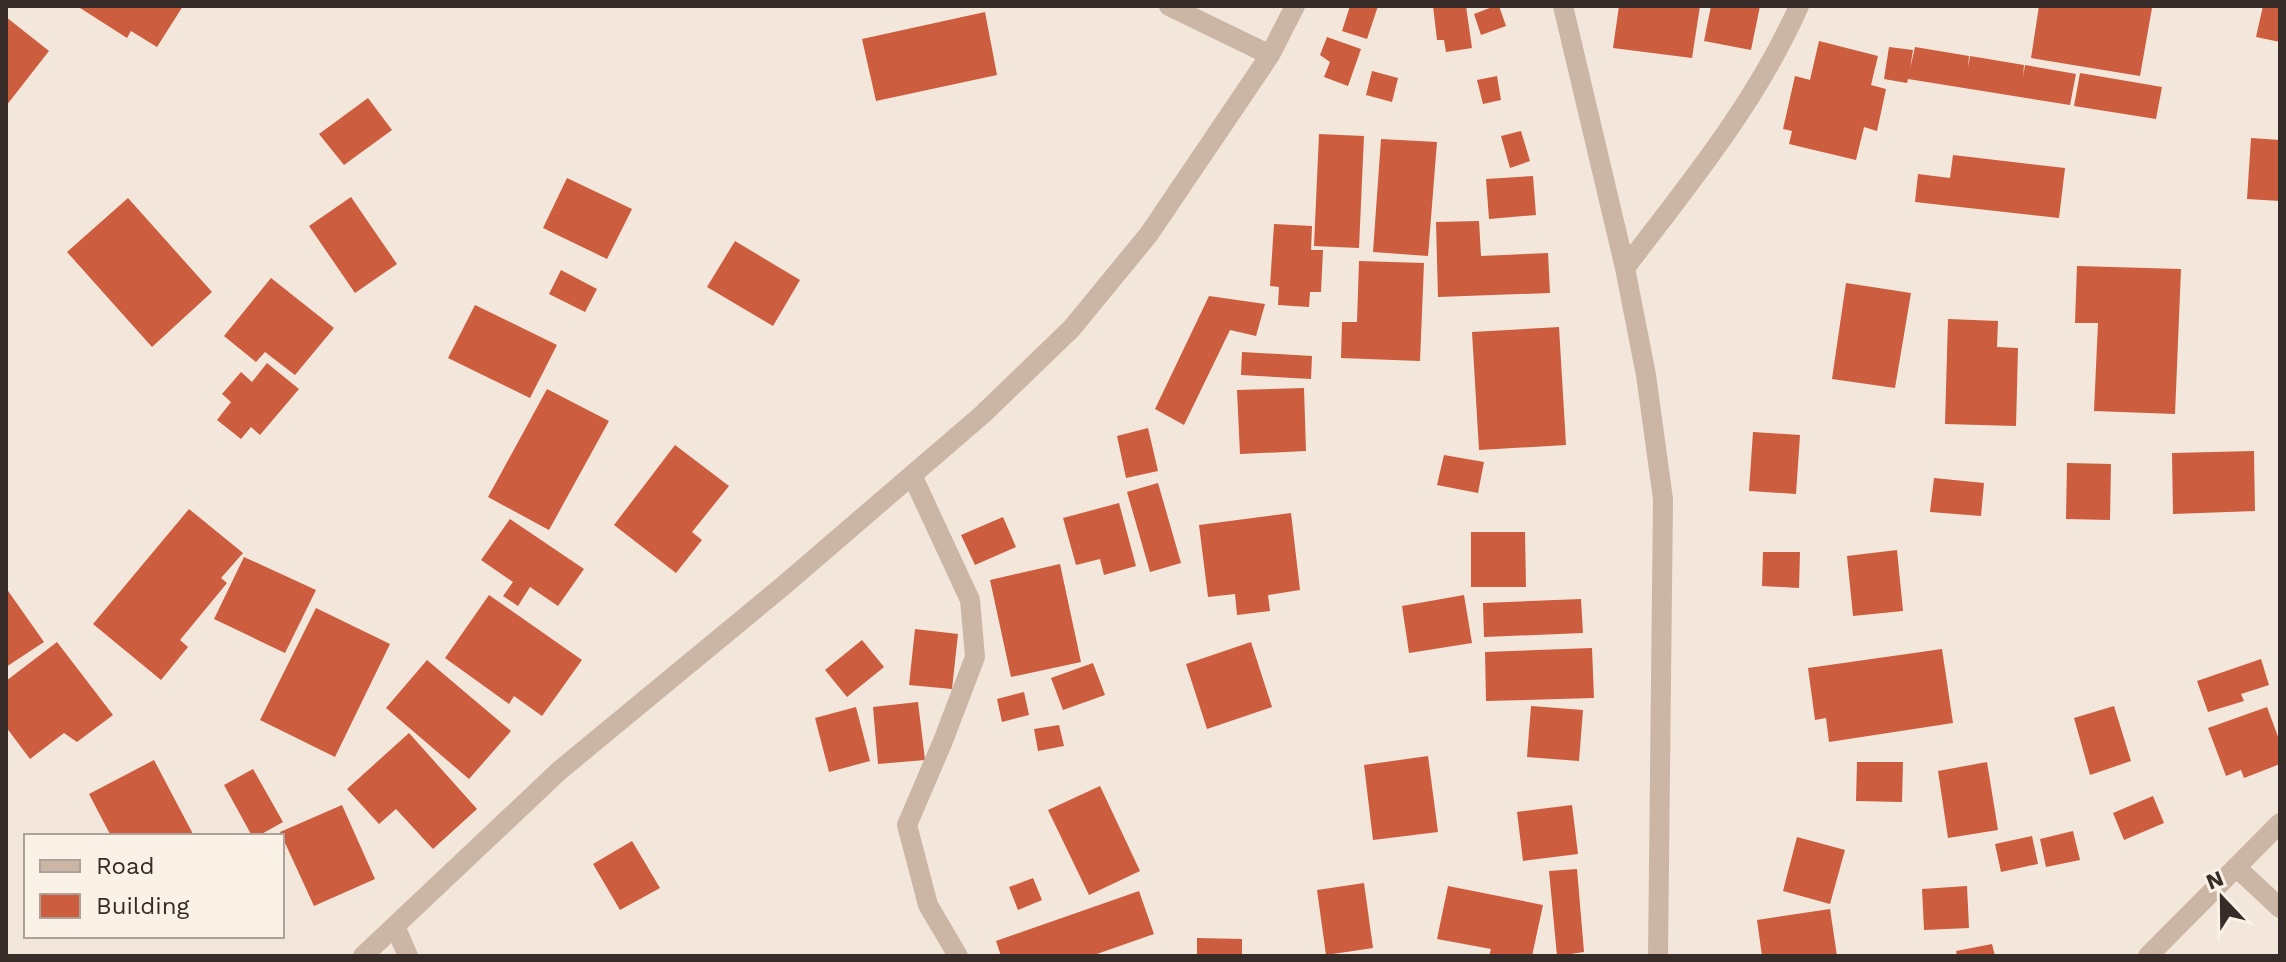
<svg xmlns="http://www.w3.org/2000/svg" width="2286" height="962" font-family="'Work Sans',sans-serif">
<rect width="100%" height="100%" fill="#f3e6da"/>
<!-- building -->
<path fill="#cc5d3f" d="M 77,6 L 183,6 L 157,47 L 131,31 L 127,38 Z
M 1350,6 L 1378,6 L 1367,39 L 1342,31 Z
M 1433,6 L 1466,6 L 1472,48 L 1446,52 L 1444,40 L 1437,40 Z
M 1495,6 L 1499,6 L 1506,26 L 1481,35 L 1474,14 Z
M 1619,6 L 1700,6 L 1692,58 L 1613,48 Z
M 1711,6 L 1760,6 L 1751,50 L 1704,41 Z
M 2039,6 L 2152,8 L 2140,76 L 2031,58 Z
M 2263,6 L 2280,6 L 2280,42 L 2256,37 Z
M 985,12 L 997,75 L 876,101 L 862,39 Z
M 6,17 L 49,51 L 6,106 Z
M 1327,37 L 1361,49 L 1348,86 L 1324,77 L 1330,62 L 1320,55 Z
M 1819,41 L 1878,56 L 1871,85 L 1886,89 L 1877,131 L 1864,127 L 1856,160 L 1789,144 L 1792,131 L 1783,129 L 1795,76 L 1810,80 Z
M 1889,47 L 1913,50 L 1910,69 L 1915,47 L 1969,56 L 1968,68 L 1970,56 L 2024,65 L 2023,77 L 2025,65 L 2076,74 L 2070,105 L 1908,79 L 1907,83 L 1884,79 Z
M 1372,71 L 1398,78 L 1392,102 L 1366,95 Z
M 2080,73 L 2162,87 L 2156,119 L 2074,106 Z
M 1497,76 L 1501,100 L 1483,104 L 1477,80 Z
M 368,98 L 392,130 L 344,165 L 319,134 Z
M 1521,131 L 1530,161 L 1510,168 L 1501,136 Z
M 1319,134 L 1364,136 L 1359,248 L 1314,246 Z
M 2251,138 L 2280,140 L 2280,201 L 2247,199 Z
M 1381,139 L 1437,142 L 1428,256 L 1373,252 Z
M 1953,155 L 2065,168 L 2059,218 L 1915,202 L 1918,174 L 1950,178 Z
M 1533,176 L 1536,215 L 1489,219 L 1486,179 Z
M 567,178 L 632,209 L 607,259 L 543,228 Z
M 351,197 L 397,264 L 355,293 L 309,226 Z
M 128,198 L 212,292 L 152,347 L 67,252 Z
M 1479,221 L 1481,256 L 1548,253 L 1550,293 L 1438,297 L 1436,222 Z
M 1274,224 L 1312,226 L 1311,250 L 1323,250 L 1321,292 L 1310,292 L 1309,307 L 1278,305 L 1279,287 L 1270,286 Z
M 735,241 L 800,280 L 773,326 L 707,287 Z
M 1359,261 L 1424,263 L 1420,361 L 1341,358 L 1342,322 L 1357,322 Z
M 2077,266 L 2181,269 L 2175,414 L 2094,411 L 2098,323 L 2075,323 Z
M 561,270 L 597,289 L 585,312 L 549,294 Z
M 271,278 L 334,328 L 295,375 L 265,352 L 256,362 L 224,336 Z
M 1846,283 L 1911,293 L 1895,388 L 1832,379 Z
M 1209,296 L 1265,304 L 1256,336 L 1230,330 L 1184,425 L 1155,409 Z
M 475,305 L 557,345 L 530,398 L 448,358 Z
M 1948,319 L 1998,321 L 1997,347 L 2018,348 L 2016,426 L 1945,424 Z
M 1559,327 L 1566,445 L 1479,450 L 1472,332 Z
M 1242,352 L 1312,356 L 1311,379 L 1241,375 Z
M 267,363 L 299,389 L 260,435 L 251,427 L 241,439 L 217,420 L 231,402 L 222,394 L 241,372 L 252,382 Z
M 1304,388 L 1306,451 L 1240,454 L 1237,390 Z
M 547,389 L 609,421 L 549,530 L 488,497 Z
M 1148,428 L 1158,471 L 1126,478 L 1117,436 Z
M 1753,432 L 1800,435 L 1796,494 L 1749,491 Z
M 675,445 L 729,486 L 692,532 L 702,540 L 676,573 L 614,525 Z
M 2254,451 L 2255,511 L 2173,514 L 2172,453 Z
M 1444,455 L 1484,462 L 1478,493 L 1437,485 Z
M 2067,463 L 2111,464 L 2110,520 L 2066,519 Z
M 1934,478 L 1984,483 L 1981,516 L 1930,512 Z
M 1158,483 L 1181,563 L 1150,572 L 1127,492 Z
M 1119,503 L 1136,566 L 1104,575 L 1100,559 L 1076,565 L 1063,518 Z
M 189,509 L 243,553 L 221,578 L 227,583 L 180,640 L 188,647 L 161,680 L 93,624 Z
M 1291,513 L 1300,590 L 1268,595 L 1270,611 L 1237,615 L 1235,594 L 1208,597 L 1199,525 Z
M 1003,517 L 1016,547 L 975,565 L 961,535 Z
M 510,519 L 584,569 L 558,606 L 530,587 L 518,606 L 503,596 L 513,582 L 481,560 Z
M 1471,532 L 1525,532 L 1526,587 L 1471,587 Z
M 1897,550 L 1903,611 L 1853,616 L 1847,556 Z
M 1763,552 L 1800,552 L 1799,588 L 1762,586 Z
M 244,557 L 316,590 L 285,653 L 214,619 Z
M 1060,564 L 1081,662 L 1011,677 L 990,580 Z
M 6,588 L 44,642 L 6,667 Z
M 489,595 L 582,660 L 542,716 L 514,696 L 509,704 L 445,658 Z
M 1464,595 L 1472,643 L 1409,653 L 1402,606 Z
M 1581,599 L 1583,633 L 1484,637 L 1483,603 Z
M 316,608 L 390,644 L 335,757 L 260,720 Z
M 915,629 L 958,634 L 952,689 L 909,685 Z
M 862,640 L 884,667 L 847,697 L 825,670 Z
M 57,642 L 113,715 L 77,742 L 64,733 L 30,759 L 6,727 L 6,681 Z
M 1251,642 L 1272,707 L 1207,729 L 1186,664 Z
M 1592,648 L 1594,698 L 1486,701 L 1485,652 Z
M 1942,649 L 1953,723 L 1829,742 L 1826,718 L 1815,720 L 1808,668 Z
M 2261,659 L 2269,685 L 2241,694 L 2244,701 L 2208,712 L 2197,681 Z
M 427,660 L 511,731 L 469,779 L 386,708 Z
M 1093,663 L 1105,695 L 1063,710 L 1051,678 Z
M 1024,692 L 1029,715 L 1002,722 L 997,699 Z
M 918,702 L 925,760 L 878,764 L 873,707 Z
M 1531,706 L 1583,710 L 1579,761 L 1527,757 Z
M 2114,706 L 2131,761 L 2090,775 L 2074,718 Z
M 856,707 L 870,761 L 829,772 L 815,718 Z
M 2267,707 L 2280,742 L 2280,764 L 2244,778 L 2241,770 L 2226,776 L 2208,728 Z
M 1059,725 L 1064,746 L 1038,751 L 1034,729 Z
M 409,733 L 477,809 L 433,849 L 396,809 L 379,824 L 347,789 Z
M 1428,756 L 1438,832 L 1373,840 L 1364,765 Z
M 154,760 L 193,834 L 188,836 L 111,836 L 89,794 Z
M 1857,762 L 1903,762 L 1902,802 L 1856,801 Z
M 1987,762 L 1998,830 L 1948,838 L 1938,771 Z
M 253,769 L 283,822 L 258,836 L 252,836 L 224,785 Z
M 1100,786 L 1140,871 L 1089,895 L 1048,810 Z
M 2153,796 L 2164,823 L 2124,840 L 2113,813 Z
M 342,805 L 375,879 L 314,906 L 280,832 Z
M 1572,805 L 1578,854 L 1523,861 L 1517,812 Z
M 2073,831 L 2080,860 L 2046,867 L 2040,839 Z
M 2032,836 L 2038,864 L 2001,872 L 1995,844 Z
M 1797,837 L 1845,850 L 1830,904 L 1783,891 Z
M 632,841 L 660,888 L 620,910 L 593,864 Z
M 1577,869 L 1584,952 L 1557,956 L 1549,871 Z
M 1033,878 L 1042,900 L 1018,910 L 1009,887 Z
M 1364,883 L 1373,948 L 1326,955 L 1317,890 Z
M 1448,886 L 1543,905 L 1532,956 L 1489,956 L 1491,949 L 1437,939 Z
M 1967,886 L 1969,928 L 1924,930 L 1922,889 Z
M 1139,891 L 1154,934 L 1091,956 L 1001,956 L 996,941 Z
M 1830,909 L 1837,956 L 1762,956 L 1757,920 Z
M 1197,938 L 1242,939 L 1242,956 L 1197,956 Z
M 1992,944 L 1995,956 L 1957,956 L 1956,951 Z"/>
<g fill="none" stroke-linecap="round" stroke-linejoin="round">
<!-- minor -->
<path stroke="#cbb6a5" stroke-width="20" d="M 1169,6 L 1270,55
M 1563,6 L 1625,268 L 1646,375 L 1663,499 L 1658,956
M 1625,268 C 1689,184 1756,103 1799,6
M 912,475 L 970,600 L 975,657 L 943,741 L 907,825 L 928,905 L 958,956
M 2236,867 L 2280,908
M 395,926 L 408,956
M 363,956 L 559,771 L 783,586 L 983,414 L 1072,328 L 1149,234 L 1270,55 L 1295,6
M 2148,956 L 2280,823"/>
</g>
<!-- border -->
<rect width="2286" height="962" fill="none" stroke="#372c27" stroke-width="16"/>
<!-- legend -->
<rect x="24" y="834" width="260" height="104" fill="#faf1e7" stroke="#aca29a" stroke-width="2"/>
<rect x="40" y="860" width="40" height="12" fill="#cbb6a5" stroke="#aca29a" stroke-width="2"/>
<text x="96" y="874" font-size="24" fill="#372c27">Road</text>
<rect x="40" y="894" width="40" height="24" fill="#cc5d3f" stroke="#aca29a" stroke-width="2"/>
<text x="96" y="914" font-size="24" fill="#372c27">Building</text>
<!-- north arrow -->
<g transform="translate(2222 898) rotate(338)" stroke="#faf1e7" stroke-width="6" paint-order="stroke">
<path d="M0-6L14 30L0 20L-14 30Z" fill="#372c27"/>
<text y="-12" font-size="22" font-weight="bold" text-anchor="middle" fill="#372c27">N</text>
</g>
</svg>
